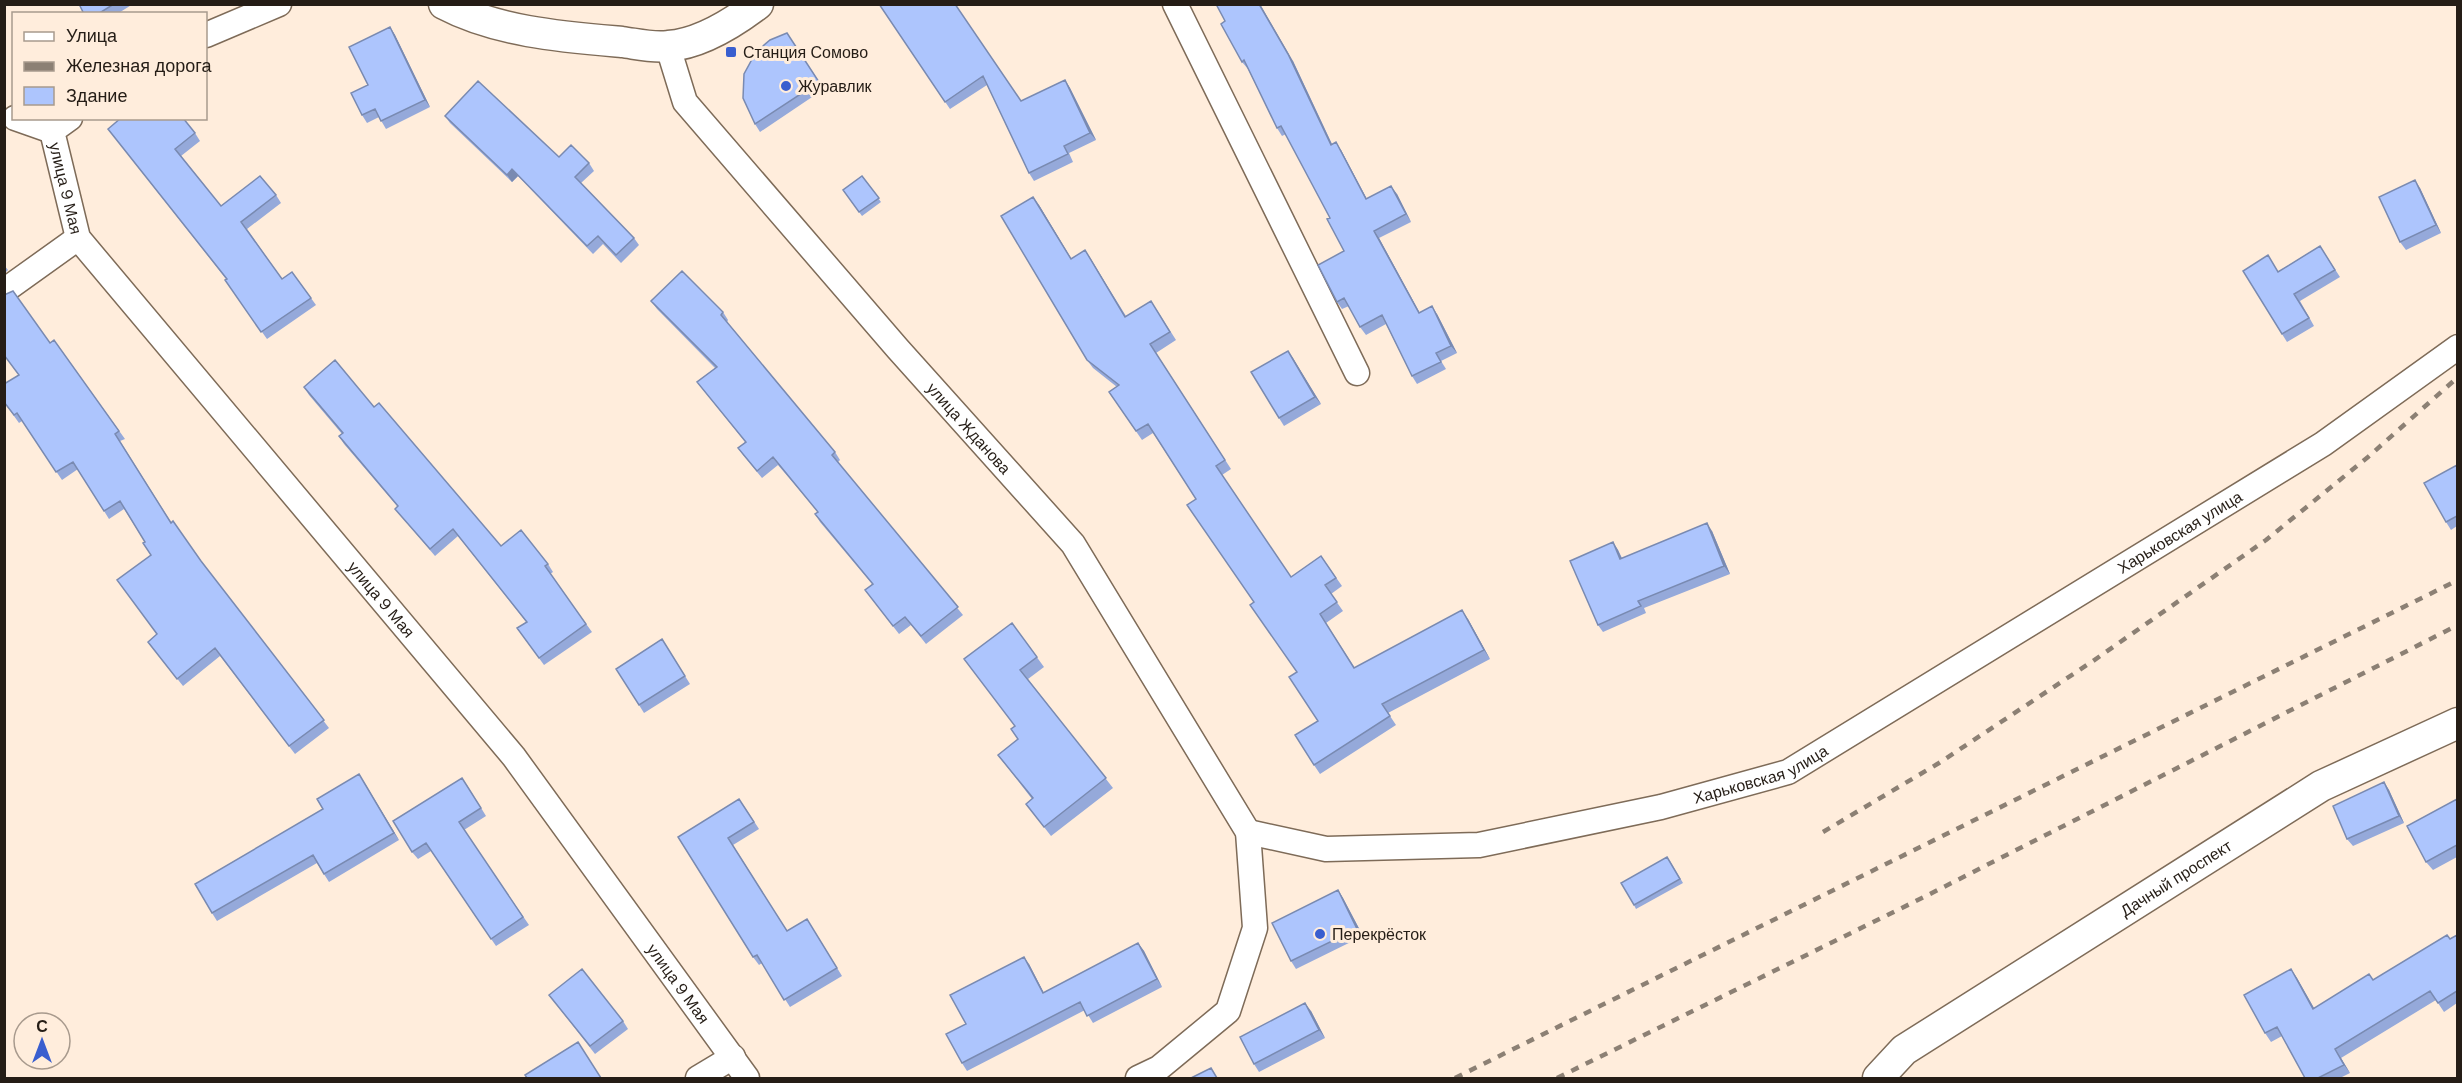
<svg xmlns="http://www.w3.org/2000/svg" width="2462" height="1083" font-family="'DM Sans',sans-serif">
<rect width="100%" height="100%" fill="#ffeddc"/>
<g fill="none" stroke-linecap="round" stroke-linejoin="round">
<defs>
<g id="minor">
<path d="M 1175,4 L 1357,373"/>
<path d="M 206,35 L 279,4"/>
<path id="s1" d="M 668,47 L 685,102 L 898,349 L 1073,544 L 1248,832 L 1255,928 L 1228,1011 L 1159,1068 L 1138,1078"/>
<path d="M 15,118 L 52,131"/>
<path id="s2" d="M 70,118 L 52,131 L 78,238 L 514,757 L 747,1078"/>
<path d="M 4,291 L 78,238"/>
<path id="s3" d="M 1248,832 L 1326,849 L 1479,845 L 1661,807 L 1788,772 L 2323,444 L 2458,347"/>
<path d="M 698,1078 L 733,1057"/>
</g>
<g id="tertiary">
<path d="M 444,4 C 497,32 564,37 622,42 C 637,44 653,48 668,46 C 700,44 733,23 758,4"/>
<path id="s4" d="M 1878,1078 L 1904,1050 L 2321,786 L 2458,723"/>
</g>
</defs>
<!-- minor casing -->
<use href="#minor" stroke="#7e6b58" stroke-width="27"/>
<!-- tertiary casing -->
<use href="#tertiary" stroke="#7e6b58" stroke-width="33"/>
<!-- minor -->
<use href="#minor" stroke="#fff" stroke-width="24"/>
<!-- tertiary -->
<use href="#tertiary" stroke="#fff" stroke-width="30"/>
<!-- rail -->
<path stroke="#8c8074" stroke-width="4.5" stroke-dasharray="8 8" stroke-linecap="butt" d="M 1823,832 L 1939,763 L 2093,661 L 2266,540 L 2368,457 L 2458,377
M 1455,1078 L 2458,580
M 1557,1078 L 1924,897 L 2458,625"/>
</g>
<!-- wall -->
<path fill="#95a9da" d="M 79,4 L 133,4 L 117,14 L 84,14 Z
M 879,4 L 1021,101 L 1065,80 L 1070,88 L 1096,140 L 1069,153 L 1073,162 L 1034,181 L 1029,173 L 987,85 L 950,109 Z
M 1225,21 L 1293,61 L 1332,144 L 1341,150 L 1367,199 L 1397,194 L 1411,222 L 1379,238 L 1420,313 L 1437,314 L 1457,353 L 1441,361 L 1446,369 L 1417,384 L 1412,376 L 1386,324 L 1366,335 L 1360,327 L 1349,306 L 1342,309 L 1337,302 L 1344,251 L 1330,218 L 1286,134 L 1282,136 L 1277,128 L 1248,69 L 1242,62 Z
M 390,27 L 395,35 L 430,107 L 386,129 L 379,117 L 367,123 L 362,115 Z
M 787,33 L 824,89 L 760,132 L 755,124 Z
M 445,116 L 559,157 L 589,163 L 594,171 L 581,183 L 634,238 L 639,245 L 621,263 L 603,244 L 593,254 L 518,176 L 512,182 L 450,123 Z
M 108,129 L 195,133 L 200,141 L 181,156 L 221,206 L 276,195 L 281,203 L 247,229 L 282,279 L 292,272 L 316,305 L 267,339 L 225,280 L 226,279 Z
M 862,176 L 881,202 L 862,216 L 843,190 Z
M 2420,188 L 2441,233 L 2406,250 L 2400,242 Z
M 1039,205 L 1071,259 L 1085,250 L 1126,316 L 1157,310 L 1176,340 L 1156,353 L 1231,469 L 1222,475 L 1291,577 L 1321,556 L 1342,586 L 1331,594 L 1343,611 L 1326,623 L 1355,668 L 1468,619 L 1490,659 L 1388,713 L 1396,725 L 1320,774 L 1314,765 L 1318,721 L 1297,672 L 1254,602 L 1196,499 L 1153,433 L 1142,440 L 1109,392 L 1117,387 L 1093,368 L 1087,360 Z
M 2320,246 L 2340,277 L 2300,301 L 2314,326 L 2287,342 L 2282,334 L 2279,271 Z
M 4,265 L 8,270 L 4,274 Z
M 651,301 L 723,312 L 728,320 L 727,322 L 835,452 L 840,460 L 838,462 L 963,615 L 926,644 L 911,625 L 899,634 L 865,590 L 872,584 L 820,522 L 815,514 L 818,512 L 778,465 L 762,478 L 743,455 L 738,448 L 745,442 L 697,382 L 715,368 L 657,309 Z
M 54,340 L 125,439 L 120,441 L 171,522 L 329,728 L 295,754 L 220,656 L 183,686 L 148,642 L 157,634 L 151,555 L 145,542 L 124,509 L 109,519 L 78,469 L 62,480 L 22,421 L 19,423 L 4,402 L 19,375 L 50,343 Z
M 1288,351 L 1321,404 L 1284,426 L 1279,418 Z
M 304,387 L 374,407 L 501,546 L 548,564 L 553,572 L 550,574 L 592,632 L 544,665 L 517,628 L 526,622 L 458,536 L 435,556 L 401,516 L 395,509 L 398,507 L 344,444 L 339,436 L 342,434 L 309,395 Z
M 2457,465 L 2457,526 L 2451,530 L 2446,522 Z
M 1712,531 L 1730,574 L 1644,608 L 1646,613 L 1603,632 L 1598,625 L 1613,542 L 1618,550 L 1622,558 Z
M 1012,623 L 1044,667 L 1028,679 L 1113,788 L 1051,836 L 1026,804 L 1032,799 L 998,755 L 1018,739 L 1011,729 L 1014,727 Z
M 667,647 L 690,684 L 644,713 L 639,705 Z
M 364,782 L 399,840 L 329,882 L 317,863 L 217,921 L 212,913 L 323,809 Z
M 2384,782 L 2389,790 L 2404,823 L 2353,846 L 2347,839 Z
M 467,785 L 486,816 L 464,830 L 529,925 L 496,946 L 431,851 L 418,859 L 412,852 Z
M 2457,799 L 2457,857 L 2433,870 L 2426,862 Z
M 744,806 L 759,829 L 733,845 L 787,931 L 812,927 L 842,976 L 790,1007 L 762,963 L 759,965 L 753,957 L 678,837 Z
M 1670,861 L 1683,883 L 1636,909 L 1634,905 Z
M 1338,890 L 1343,898 L 1363,936 L 1296,969 L 1291,961 Z
M 2457,935 L 2457,1003 L 2444,1012 L 2436,1000 L 2341,1058 L 2350,1073 L 2340,1078 L 2305,1078 L 2282,1036 L 2271,1042 L 2265,1033 L 2291,969 L 2297,978 L 2314,1008 L 2373,980 Z
M 1138,943 L 1144,951 L 1162,987 L 1093,1023 L 1085,1010 L 967,1071 L 962,1063 L 966,1024 L 1029,964 L 1044,993 Z
M 549,995 L 623,1021 L 628,1029 L 595,1054 Z
M 1311,1011 L 1325,1038 L 1259,1072 L 1254,1064 Z"/>
<!-- shaded-wall -->
<path fill="#798ab1" d="M 1259,4 L 1260,4 L 1293,61 L 1336,153 L 1331,145 Z
M 390,27 L 395,35 L 430,107 L 425,100 Z
M 1065,80 L 1070,88 L 1096,140 L 1090,133 Z
M 1336,142 L 1341,150 L 1371,207 L 1366,199 Z
M 512,169 L 518,176 L 512,182 L 507,175 Z
M 2415,180 L 2420,188 L 2441,233 L 2436,225 Z
M 1391,186 L 1397,194 L 1411,222 L 1406,214 Z
M 1033,197 L 1039,205 L 1077,268 L 1071,259 Z
M 1374,231 L 1379,238 L 1424,321 L 1419,313 Z
M 1085,250 L 1091,259 L 1131,326 L 1125,317 Z
M 1432,306 L 1437,314 L 1457,353 L 1451,346 Z
M 1288,351 L 1293,358 L 1321,404 L 1315,397 Z
M 1707,523 L 1712,531 L 1730,574 L 1724,566 Z
M 1613,542 L 1618,550 L 1625,566 L 1620,559 Z
M 1462,610 L 1468,619 L 1490,659 L 1484,650 Z
M 359,774 L 364,782 L 399,840 L 394,833 Z
M 2384,782 L 2389,790 L 2404,823 L 2399,816 Z
M 1338,890 L 1343,898 L 1363,936 L 1357,929 Z
M 1138,943 L 1144,951 L 1162,987 L 1157,979 Z
M 1024,957 L 1029,964 L 1048,1001 L 1043,993 Z
M 2291,969 L 2297,978 L 2319,1017 L 2313,1009 Z
M 1305,1003 L 1311,1011 L 1325,1038 L 1319,1030 Z
M 2335,1049 L 2341,1058 L 2350,1073 L 2344,1065 Z"/>
<!-- building -->
<path fill="#adc5fd" stroke="#798ab1" stroke-width="1.5" d="M 79,4 L 114,4 L 98,14 L 84,14 Z
M 879,4 L 955,4 L 1021,101 L 1065,80 L 1090,133 L 1064,146 L 1068,154 L 1029,173 L 983,76 L 945,102 Z
M 1216,4 L 1259,4 L 1288,54 L 1331,145 L 1336,142 L 1366,199 L 1391,186 L 1406,214 L 1374,231 L 1419,313 L 1432,306 L 1451,346 L 1436,353 L 1441,362 L 1412,376 L 1382,315 L 1360,327 L 1344,298 L 1337,302 L 1318,265 L 1344,251 L 1327,219 L 1330,218 L 1281,126 L 1277,128 L 1244,60 L 1242,62 L 1221,24 L 1225,21 Z
M 390,27 L 425,100 L 381,121 L 375,109 L 362,115 L 351,93 L 368,85 L 349,47 Z
M 787,33 L 819,82 L 755,124 L 743,98 L 744,74 L 756,52 L 770,40 Z
M 478,81 L 559,157 L 571,145 L 589,163 L 575,177 L 634,238 L 616,255 L 598,236 L 587,246 L 512,169 L 507,175 L 445,116 Z
M 121,118 L 183,118 L 195,133 L 175,149 L 221,206 L 260,176 L 276,195 L 241,222 L 282,279 L 292,272 L 311,298 L 261,332 L 225,280 L 227,279 L 108,129 Z
M 862,176 L 879,198 L 859,212 L 843,190 Z
M 2415,180 L 2436,225 L 2400,242 L 2379,197 Z
M 1033,197 L 1071,259 L 1085,250 L 1125,317 L 1151,301 L 1170,332 L 1150,344 L 1225,460 L 1216,466 L 1291,577 L 1321,556 L 1336,578 L 1325,585 L 1337,602 L 1320,614 L 1354,668 L 1462,610 L 1484,650 L 1382,704 L 1390,716 L 1314,765 L 1295,735 L 1318,721 L 1289,677 L 1297,672 L 1250,605 L 1254,602 L 1187,505 L 1196,499 L 1148,424 L 1136,431 L 1109,392 L 1119,385 L 1087,360 L 1001,216 Z
M 2320,246 L 2335,270 L 2294,294 L 2309,318 L 2282,334 L 2243,271 L 2268,255 L 2278,272 Z
M 682,271 L 723,312 L 721,315 L 835,452 L 832,455 L 958,607 L 921,636 L 905,617 L 893,626 L 865,590 L 873,584 L 815,514 L 818,512 L 773,457 L 757,471 L 738,448 L 746,442 L 697,382 L 717,367 L 651,301 Z
M 13,291 L 50,343 L 54,340 L 119,431 L 115,434 L 171,523 L 173,521 L 201,561 L 324,720 L 289,746 L 215,648 L 177,679 L 148,642 L 157,634 L 117,580 L 151,555 L 143,543 L 145,542 L 120,501 L 104,511 L 73,462 L 56,472 L 17,413 L 14,415 L 4,402 L 4,384 L 19,375 L 4,355 L 4,295 Z
M 1288,351 L 1315,397 L 1279,418 L 1251,372 Z
M 335,360 L 374,407 L 379,403 L 501,546 L 521,530 L 548,564 L 545,566 L 586,624 L 539,658 L 517,628 L 527,622 L 453,529 L 430,549 L 395,509 L 398,506 L 339,436 L 343,433 L 304,387 Z
M 2457,465 L 2457,516 L 2446,522 L 2424,483 Z
M 1707,523 L 1724,566 L 1638,601 L 1641,606 L 1598,625 L 1570,561 L 1613,542 L 1620,559 Z
M 1012,623 L 1037,657 L 1020,670 L 1106,778 L 1044,827 L 1026,804 L 1033,798 L 998,755 L 1018,739 L 1011,729 L 1015,726 L 964,659 Z
M 662,639 L 685,676 L 639,705 L 616,669 Z
M 359,774 L 394,833 L 324,874 L 313,855 L 212,913 L 195,884 L 323,809 L 317,799 Z
M 462,778 L 481,808 L 459,822 L 523,917 L 491,939 L 426,843 L 412,852 L 393,821 Z
M 2384,782 L 2399,816 L 2347,839 L 2333,806 Z
M 739,799 L 754,822 L 728,838 L 787,931 L 807,919 L 837,968 L 784,1000 L 757,955 L 753,957 L 678,837 Z
M 2457,799 L 2457,845 L 2426,862 L 2407,826 Z
M 1667,857 L 1680,879 L 1634,905 L 1621,883 Z
M 1338,890 L 1357,929 L 1291,961 L 1272,923 Z
M 2447,935 L 2450,939 L 2457,935 L 2457,991 L 2438,1003 L 2430,991 L 2335,1049 L 2344,1065 L 2318,1078 L 2305,1078 L 2277,1027 L 2265,1033 L 2244,995 L 2291,969 L 2313,1009 L 2369,974 L 2373,980 Z
M 1138,943 L 1157,979 L 1087,1016 L 1080,1002 L 962,1063 L 946,1034 L 966,1024 L 950,995 L 1024,957 L 1043,993 Z
M 582,969 L 623,1021 L 590,1046 L 549,995 Z
M 1305,1003 L 1319,1030 L 1254,1064 L 1240,1037 Z
M 578,1042 L 601,1078 L 527,1078 L 525,1075 Z
M 1211,1068 L 1217,1078 L 1191,1078 Z"/>
<!-- markers -->
<g fill="#395ecf" stroke="#ffeddc" stroke-width="2">
<rect x="725" y="46" width="12" height="12" rx="3"/>
<circle cx="786" cy="86" r="6"/>
<circle cx="1320" cy="934" r="6"/>
</g>
<g text-anchor="middle" dominant-baseline="central" stroke-width="6" stroke-linejoin="round" paint-order="stroke">
<!-- poi labels -->
<g font-size="16" fill="#251d16" stroke="#ffeddc" text-anchor="start">
<text x="743" y="52">Станция Сомово</text>
<text x="798" y="86">Журавлик</text>
<text x="1332" y="934">Перекрёсток</text>
</g>
<!-- street labels -->
<g font-size="16" fill="#251d16" stroke="#ffeddc">
<text stroke="none"><textPath href="#s2" startOffset="81">улица 9 Мая</textPath></text>
<text stroke="none"><textPath href="#s1" startOffset="490">улица Жданова</textPath></text>
<text stroke="none"><textPath href="#s3" startOffset="1010">Харьковская улица</textPath></text>
<text stroke="none"><textPath href="#s2" startOffset="604">улица 9 Мая</textPath></text>
<text stroke="none"><textPath href="#s3" startOffset="524">Харьковская улица</textPath></text>
<text stroke="none"><textPath href="#s4" startOffset="360">Дачный проспект</textPath></text>
<text stroke="none"><textPath href="#s2" startOffset="1090">улица 9 Мая</textPath></text>
</g>
</g>
<!-- border -->
<rect width="2462" height="1083" fill="none" stroke="#251d16" stroke-width="12"/>
<!-- legend -->
<rect x="12" y="12" width="195" height="108" fill="#ffeddc" stroke="#a89a8d" stroke-width="1.5"/>
<rect x="24" y="32" width="30" height="9" fill="#ffffff" stroke="#a89a8d" stroke-width="1.5"/>
<text x="66" y="42" font-size="18" fill="#251d16">Улица</text>
<rect x="24" y="62" width="30" height="9" fill="#8c8074" stroke="#a89a8d" stroke-width="1.5"/>
<text x="66" y="72" font-size="18" fill="#251d16">Железная дорога</text>
<rect x="24" y="87" width="30" height="18" fill="#adc5fd" stroke="#a89a8d" stroke-width="1.5"/>
<text x="66" y="102" font-size="18" fill="#251d16">Здание</text>
<!-- north arrow -->
<g transform="translate(42 1041)"><circle r="28" fill="#ffeddc" stroke="#a89a8d" stroke-width="1.5"/>
<path d="M0-4.5L10 22L0 15L-10 22Z" fill="#395ecf"/>
<text y="-9" font-size="16" font-weight="bold" text-anchor="middle" fill="#251d16">С</text>
</g>
</svg>
